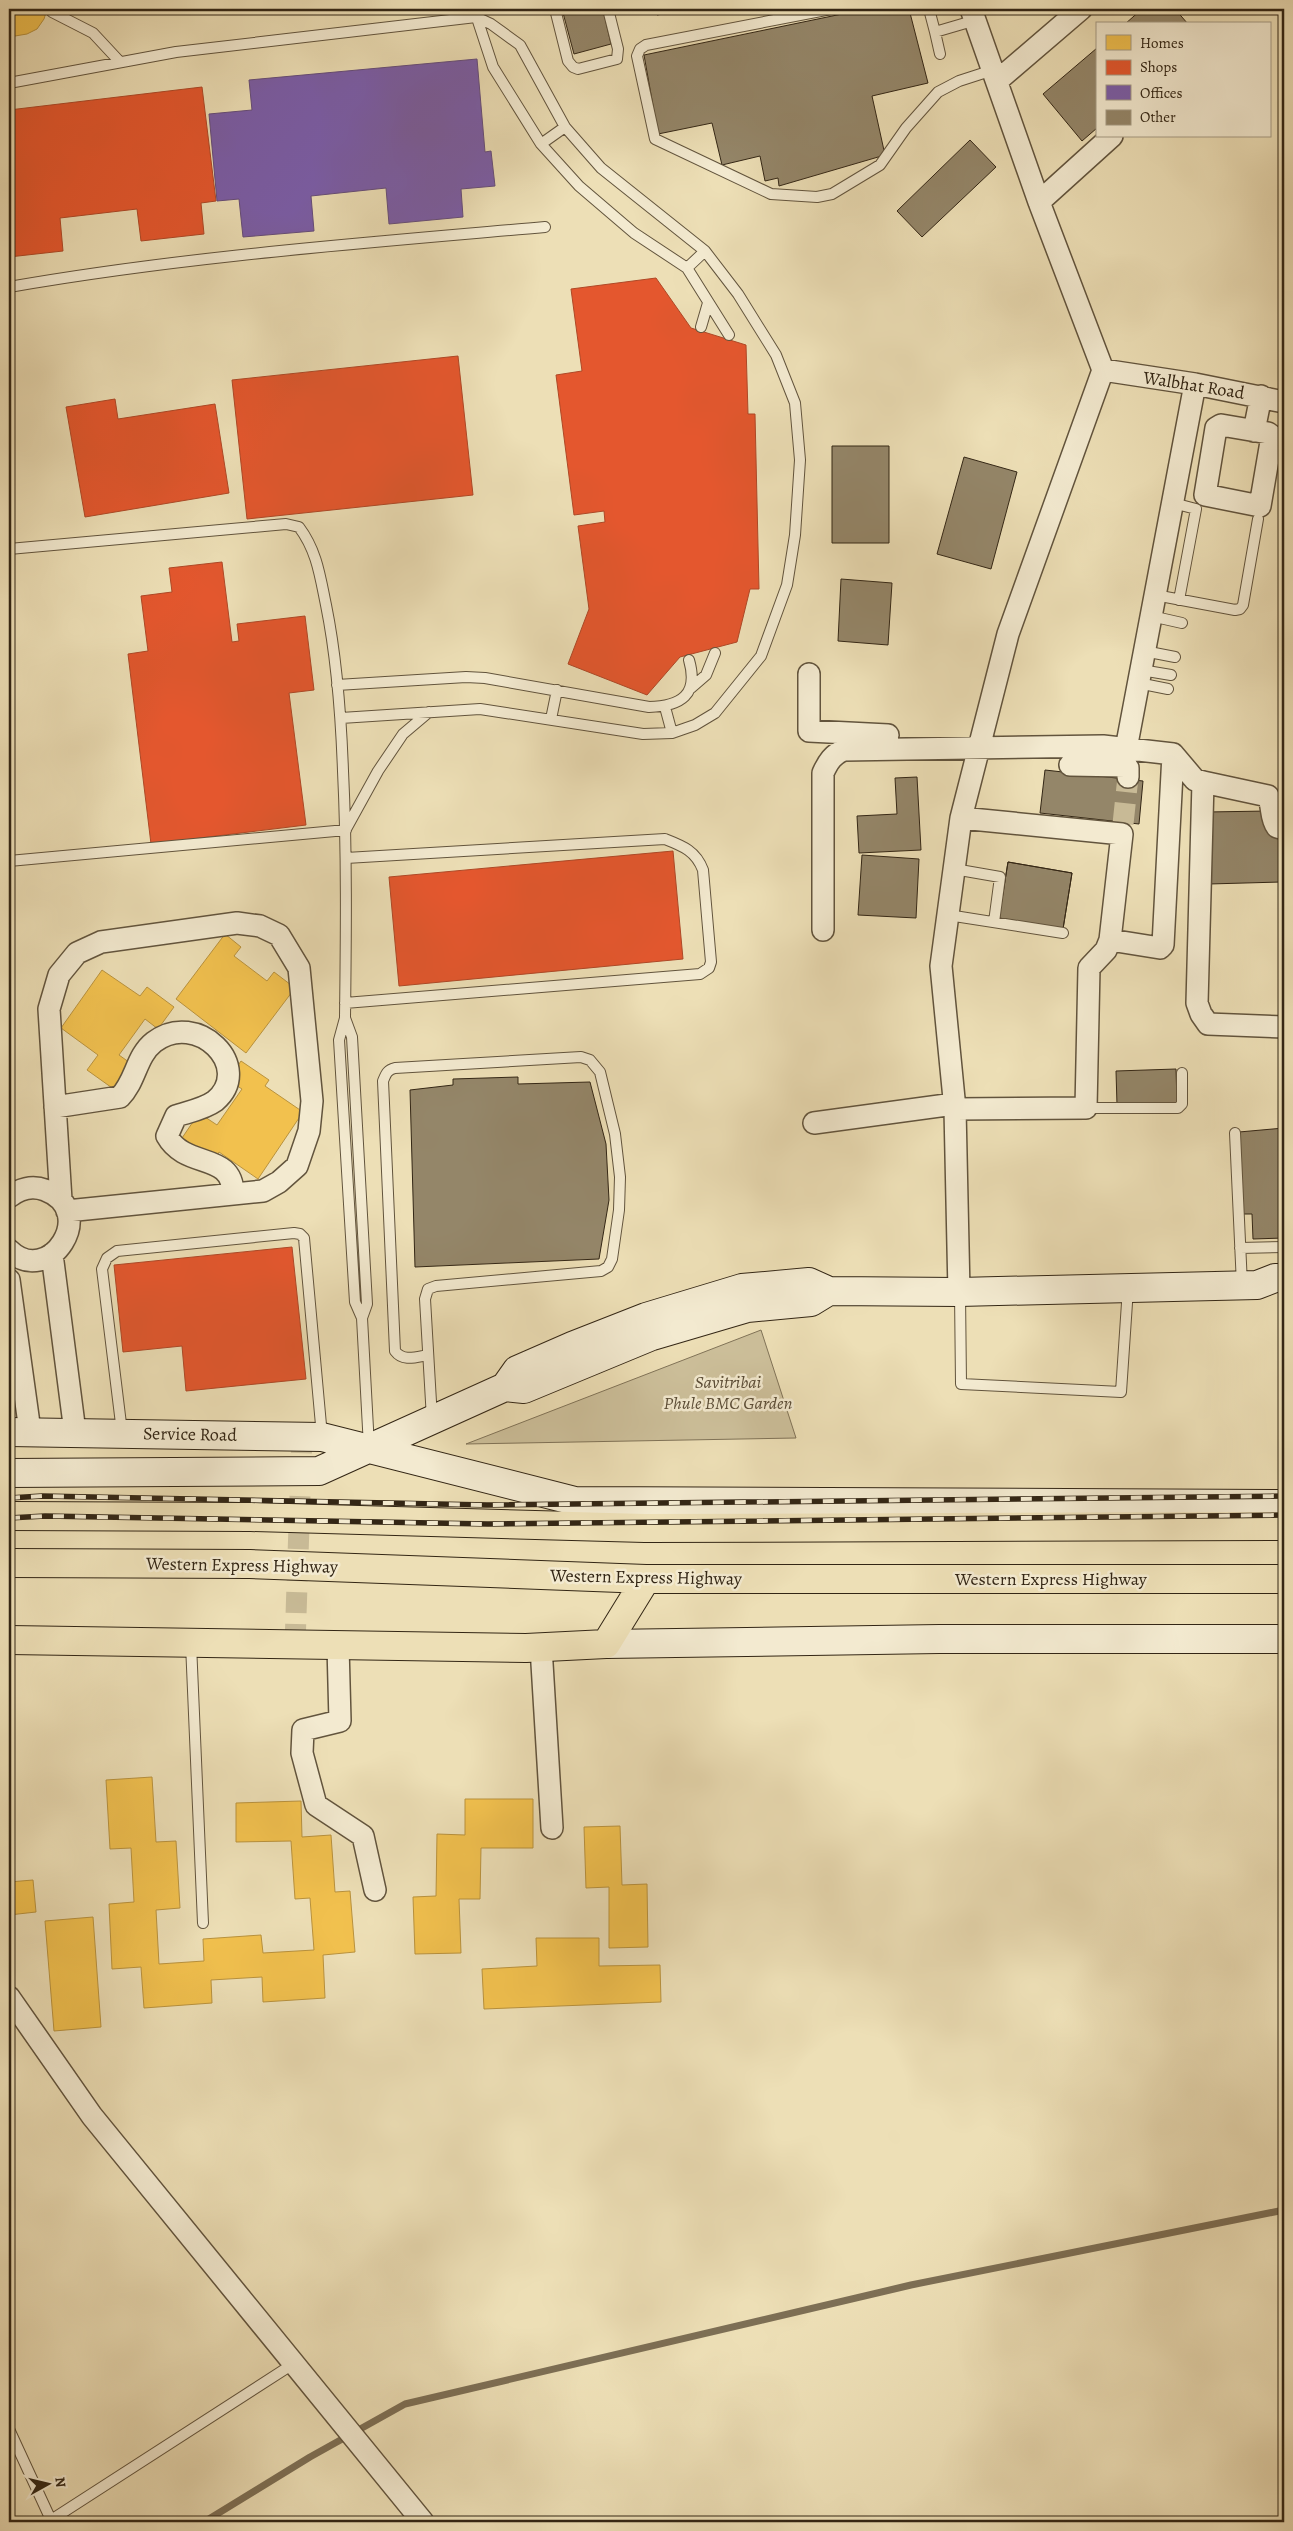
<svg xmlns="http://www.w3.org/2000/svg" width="1293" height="2531" font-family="Alegreya,serif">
<rect width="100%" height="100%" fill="#eddfb6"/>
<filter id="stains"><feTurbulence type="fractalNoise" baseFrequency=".004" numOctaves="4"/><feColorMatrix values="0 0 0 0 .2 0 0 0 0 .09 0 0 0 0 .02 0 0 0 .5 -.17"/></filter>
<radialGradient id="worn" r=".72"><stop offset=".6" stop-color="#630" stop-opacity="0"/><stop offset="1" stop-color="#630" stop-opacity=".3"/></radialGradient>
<!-- green -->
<path fill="#cdc09b" stroke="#807358" d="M 761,1330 L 796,1438 L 466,1444 Z"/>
<!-- homes -->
<path fill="#f2c14e" stroke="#b9923d" d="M 9,9 L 47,9 L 44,19 L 37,29 L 27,34 L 15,36 L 9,34 Z
M 225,934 L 241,947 L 234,956 L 267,981 L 274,972 L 295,988 L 246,1053 L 176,999 Z
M 102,970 L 140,996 L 147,987 L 174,1007 L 158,1029 L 145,1019 L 119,1055 L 133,1065 L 115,1090 L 87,1070 L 98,1055 L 61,1028 Z
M 241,1061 L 269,1080 L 265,1086 L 303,1112 L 258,1179 L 219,1152 L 215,1160 L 182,1138 L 199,1113 L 217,1125 L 242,1089 L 228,1080 Z
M 152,1777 L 156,1842 L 176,1841 L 180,1908 L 156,1910 L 159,1964 L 204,1961 L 203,1939 L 261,1935 L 263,1953 L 314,1950 L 310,1898 L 295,1899 L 291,1841 L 236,1842 L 236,1803 L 301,1801 L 302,1837 L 331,1835 L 335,1892 L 350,1891 L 355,1952 L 323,1955 L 325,1998 L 263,2002 L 262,1977 L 211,1980 L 212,2003 L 144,2008 L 141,1967 L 112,1969 L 109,1904 L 134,1902 L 131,1848 L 110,1849 L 106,1780 Z
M 465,1799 L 533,1799 L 533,1848 L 481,1848 L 480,1899 L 459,1899 L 461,1953 L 415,1954 L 413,1897 L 436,1896 L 437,1834 L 465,1835 Z
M 620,1826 L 622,1885 L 647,1884 L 648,1947 L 609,1948 L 609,1887 L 586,1888 L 584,1827 Z
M 33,1880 L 36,1912 L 9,1915 L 9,1882 Z
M 93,1917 L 101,2027 L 54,2031 L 45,1921 Z
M 536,1938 L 599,1938 L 599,1966 L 660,1965 L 661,2002 L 484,2009 L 482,1969 L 537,1966 Z"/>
<!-- shops -->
<path fill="#e4572e" stroke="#af4826" d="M 202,87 L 216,201 L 201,203 L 204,234 L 141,241 L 137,209 L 60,218 L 63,251 L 9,257 L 9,110 Z
M 656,278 L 691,328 L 746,345 L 748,414 L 755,414 L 759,589 L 750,589 L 737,642 L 680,657 L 647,695 L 568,664 L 589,609 L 578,526 L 605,522 L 604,511 L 574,515 L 556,375 L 582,371 L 571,289 Z
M 458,356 L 473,495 L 247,519 L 232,380 Z
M 115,399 L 118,419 L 215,404 L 229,493 L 85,517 L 66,407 Z
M 222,562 L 232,642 L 239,641 L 237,624 L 305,616 L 314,690 L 289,693 L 306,825 L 151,844 L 128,654 L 148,651 L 141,596 L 172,592 L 169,568 Z
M 673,851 L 683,959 L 399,986 L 389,877 Z
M 292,1247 L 306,1379 L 186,1391 L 182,1346 L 123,1352 L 114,1265 Z"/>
<!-- offices -->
<path fill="#7b5ea7" stroke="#654d7b" d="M 477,59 L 485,152 L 491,151 L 495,186 L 461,189 L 463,217 L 389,224 L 386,188 L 311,196 L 314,231 L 243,237 L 239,199 L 217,201 L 209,114 L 252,110 L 249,80 Z"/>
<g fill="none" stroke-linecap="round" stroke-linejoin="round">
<!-- stream -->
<path stroke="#7d6f55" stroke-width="7" d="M 204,2522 L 310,2457 L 405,2404 L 911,2285 L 1284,2210"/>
</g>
<!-- building -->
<path fill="#948669" stroke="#332615" d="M 562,9 L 603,9 L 611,44 L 574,54 Z
M 656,9 L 690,9 L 657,15 Z
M 866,9 L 909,9 L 928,83 L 872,96 L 885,155 L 779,186 L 778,178 L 765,181 L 760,156 L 722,165 L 712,123 L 658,134 L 644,55 Z
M 1142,9 L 1175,9 L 1188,24 L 1125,24 Z
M 1097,48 L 1097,128 L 1082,141 L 1043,94 Z
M 970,140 L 996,167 L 922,237 L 897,211 Z
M 832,446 L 889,446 L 889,543 L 832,543 Z
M 964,457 L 1017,472 L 991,569 L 937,554 Z
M 841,579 L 892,583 L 888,645 L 838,641 Z
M 1045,770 L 1143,781 L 1139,824 L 1040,813 Z
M 917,777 L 921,850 L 859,853 L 857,816 L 897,814 L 895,778 Z
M 1268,811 L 1280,831 L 1281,882 L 1209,884 L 1207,812 Z
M 862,855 L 919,859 L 916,918 L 858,915 Z
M 1008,862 L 1072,873 L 1063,929 L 999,918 Z
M 1008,862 L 1072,873 L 1063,929 L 999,918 Z
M 1176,1069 L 1177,1103 L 1117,1105 L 1116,1071 Z
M 518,1077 L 518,1084 L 590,1082 L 606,1144 L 609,1200 L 599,1259 L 415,1267 L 410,1090 L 453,1085 L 453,1079 Z
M 1284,1128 L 1284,1238 L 1253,1239 L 1252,1214 L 1242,1214 L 1239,1132 Z"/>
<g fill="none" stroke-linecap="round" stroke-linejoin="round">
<!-- street-tunnel -->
<path stroke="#c8ba96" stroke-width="21" stroke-dasharray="21 11" stroke-linecap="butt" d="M 1123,824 L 1128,777
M 295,1645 L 302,1436"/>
<defs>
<path id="lane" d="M 474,9 L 493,67 L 541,144 L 579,186 L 634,233 L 687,268 L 729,335
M 555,9 L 568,61 L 573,67 L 578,69 L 617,59 L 618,49 L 608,9
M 831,9 L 646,45 L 640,49 L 637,56 L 655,139 L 771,194 L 817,197 L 832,194 L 880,165 L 906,128 L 938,92 L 959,81 L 993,70
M 929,9 L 935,32 L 976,20
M 52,12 L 93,33 L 120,62
M 935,32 L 940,54
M 9,83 L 176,52 L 476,17 L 491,24 L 520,45 L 565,127 L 601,168 L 705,251 L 738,294 L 776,355 L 795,403 L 800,460 L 795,535 L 787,585 L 761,656 L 715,713 L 695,725 L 672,733 L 643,734 L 480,709 L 341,718
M 541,144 L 565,127
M 687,268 L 705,251
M 9,287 C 186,256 366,243 545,227
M 701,327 L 708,303
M 1173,503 L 1196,509 L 1179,600
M 9,549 L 286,524 L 299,527 C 317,551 320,576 326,605 C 337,659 341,715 343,771 C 347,853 346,935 345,1018 L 339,1040 L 355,1302 L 362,1318 L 369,1447
M 1155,595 L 1235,610 L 1240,609 L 1243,605 L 1258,519
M 1151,616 L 1182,623
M 1144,651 L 1175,657
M 1141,670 L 1171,675
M 1138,683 L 1168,689
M 337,685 L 466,677 L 485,678 L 649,707 C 681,706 699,695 689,660
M 691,688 L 706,675 L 715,653
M 665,707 L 672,733
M 551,719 L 557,690
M 346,829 L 378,771 L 403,734 L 429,712
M 9,861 L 346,830
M 954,869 L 1000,877 L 994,922
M 948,915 L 1063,933
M 345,1003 L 700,974 L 709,968 L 711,962 L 703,870 C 696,851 683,846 665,839 L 346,858
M 345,1018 L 352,1037 L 367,1304 L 362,1318
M 1086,1108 L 1178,1108 L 1182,1104 L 1182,1073
M 1235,1133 L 1242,1285
M 1240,1248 L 1284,1247
M 960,1293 L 961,1384 L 1121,1392 L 1128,1288
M 428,1355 C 416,1357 403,1362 395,1351 L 383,1081 C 386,1074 387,1070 395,1068 L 581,1057 L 590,1060 L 600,1072 L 615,1134 L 620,1177 L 619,1210 L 612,1259 L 608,1267 L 601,1271 L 436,1286 L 428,1289 L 425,1299 L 432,1419
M 122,1432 L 102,1269 L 107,1258 L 117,1251 L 294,1233 L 300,1234 L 304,1238 L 322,1436
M 191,1644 L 203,1923
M 9,2429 L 51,2520
M 48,2522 L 293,2364"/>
<path id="street" d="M 997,81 L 1081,9
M 1039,202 L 1112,136
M 1103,370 L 1195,384 L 1284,402
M 1221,425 L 1268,433 L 1272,436 L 1260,506 L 1205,495 L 1216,428 Z
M 1254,431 L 1261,396
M 809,674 L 809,731 L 888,735
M 1126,749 L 1195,384
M 1070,765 L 1125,766 L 1128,768 L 1128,777
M 1203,782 L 1268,796 C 1273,806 1270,818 1277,827 L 1284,829
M 961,818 L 1122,834 L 1110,940 L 1160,948 L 1163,945 L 1173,754
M 823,930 L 823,773 C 828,762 833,754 844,750 L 1103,746 L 1173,754 L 1195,780 L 1203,782 L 1197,1003 L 1201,1014 L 1208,1024 L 1284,1027
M 55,1107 L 120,1097 C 136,1081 136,1056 154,1042 C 197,1009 255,1067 215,1101 C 204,1109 188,1112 176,1116 L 167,1136 C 186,1170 233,1151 233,1194
M 955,1109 L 1086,1108 L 1089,968 L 1106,950 L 1110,940
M 814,1123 L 954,1104
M 9,1197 C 19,1189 32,1185 45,1190 C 100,1211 49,1289 9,1250
M 61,1200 L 49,1009 L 59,975 L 77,953 L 101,942 L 237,923 L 260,926 L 279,935 L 299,968 L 312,1101 L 309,1131 L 297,1166 L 279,1182 L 263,1191 L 67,1211
M 52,1254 L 75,1432
M 9,1280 L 30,1431
M 959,1292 L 955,1109 L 941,966 L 961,818 L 1008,634 L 1103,370 L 1039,202 L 971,9
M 338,1646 L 340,1721 L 303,1730 L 302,1753 L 316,1805 L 363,1836 L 375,1890
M 541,1647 L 552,1828
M 9,1997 L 92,2116 L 423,2522"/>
<path id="secondary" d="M 505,1387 L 517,1370 L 572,1346 L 646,1317 L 742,1288 L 809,1282 L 829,1291 L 959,1292 L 1257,1285 L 1275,1278 L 1284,1278
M 9,1432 L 322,1437 L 575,1501 L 1284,1504
M 9,1473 L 319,1471 L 505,1387 L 524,1389 L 652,1336 L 747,1308 L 811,1302 L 829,1291
M 606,1644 L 939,1639 L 1284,1639"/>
<path id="highway" d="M 9,1516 L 251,1517 L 645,1528 L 1284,1526
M 9,1563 L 250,1564 L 646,1579 L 1284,1579
M 9,1640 L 526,1648 L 606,1644 L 646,1579"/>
</defs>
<!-- lane casing -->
<use href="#lane" stroke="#62543d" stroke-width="12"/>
<!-- street casing -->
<use href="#street" stroke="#62543d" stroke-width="24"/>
<!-- secondary casing -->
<use href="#secondary" stroke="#332615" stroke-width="30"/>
<!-- highway casing -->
<use href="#highway" stroke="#332615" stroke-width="30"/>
<!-- lane -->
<use href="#lane" stroke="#f3ead0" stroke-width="10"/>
<!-- street -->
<use href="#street" stroke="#f3ead0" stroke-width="21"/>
<!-- secondary -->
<use href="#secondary" stroke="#f3ead0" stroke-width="28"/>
<!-- highway -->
<use href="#highway" stroke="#eddfb6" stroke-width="28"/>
<defs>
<path id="rail" d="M 9,1498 L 42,1496 L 487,1505 L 1284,1496
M 9,1518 L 45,1516 L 488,1524 L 1284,1515"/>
</defs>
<!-- rail casing -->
<use href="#rail" stroke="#332615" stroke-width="5.5"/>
<!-- rail -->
<use href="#rail" stroke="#f3ead0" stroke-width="4" stroke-dasharray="11" stroke-linecap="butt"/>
</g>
<g text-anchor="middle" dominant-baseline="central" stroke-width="5" stroke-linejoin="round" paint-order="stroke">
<!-- street labels -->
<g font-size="18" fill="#332615" stroke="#f3ead0">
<text transform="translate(1194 385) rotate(9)">Walbhat Road</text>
<text transform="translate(190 1434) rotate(1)">Service Road</text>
<text transform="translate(242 1565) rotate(1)">Western Express Highway</text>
<text transform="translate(646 1577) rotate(1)">Western Express Highway</text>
<text x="1051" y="1579">Western Express Highway</text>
</g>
<!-- park labels -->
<g font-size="18" font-style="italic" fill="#5a4c36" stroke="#f3ead0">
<text x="728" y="1382">Savitribai<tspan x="728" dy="21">Phule BMC Garden</tspan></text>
</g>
</g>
<!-- margin -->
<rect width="1293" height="2531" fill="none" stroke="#eddfb6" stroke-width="30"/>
<rect x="10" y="10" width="1273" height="2511" fill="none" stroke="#332615" stroke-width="2.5"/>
<rect x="15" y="15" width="1263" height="2501" fill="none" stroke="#332615"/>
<!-- legend -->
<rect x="1096" y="22" width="175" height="115" fill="#f3ead0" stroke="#a69c85"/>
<rect x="1106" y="35" width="25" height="15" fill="#f2c14e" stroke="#a69c85"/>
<text x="1140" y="48" font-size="15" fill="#332615">Homes</text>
<rect x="1106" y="60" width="25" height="15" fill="#e4572e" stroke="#a69c85"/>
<text x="1140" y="72" font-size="15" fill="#332615">Shops</text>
<rect x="1106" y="85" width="25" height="15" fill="#7b5ea7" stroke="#a69c85"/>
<text x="1140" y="98" font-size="15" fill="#332615">Offices</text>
<rect x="1106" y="110" width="25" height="15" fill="#948669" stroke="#a69c85"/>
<text x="1140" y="122" font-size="15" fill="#332615">Other</text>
<!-- north arrow -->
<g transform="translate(48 2484) rotate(82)" stroke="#f3ead0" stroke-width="4" paint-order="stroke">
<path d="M0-4L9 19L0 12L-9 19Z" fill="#332615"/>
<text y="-8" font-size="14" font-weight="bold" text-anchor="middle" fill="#332615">N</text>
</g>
<rect width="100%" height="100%" filter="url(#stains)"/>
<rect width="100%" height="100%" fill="url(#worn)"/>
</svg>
